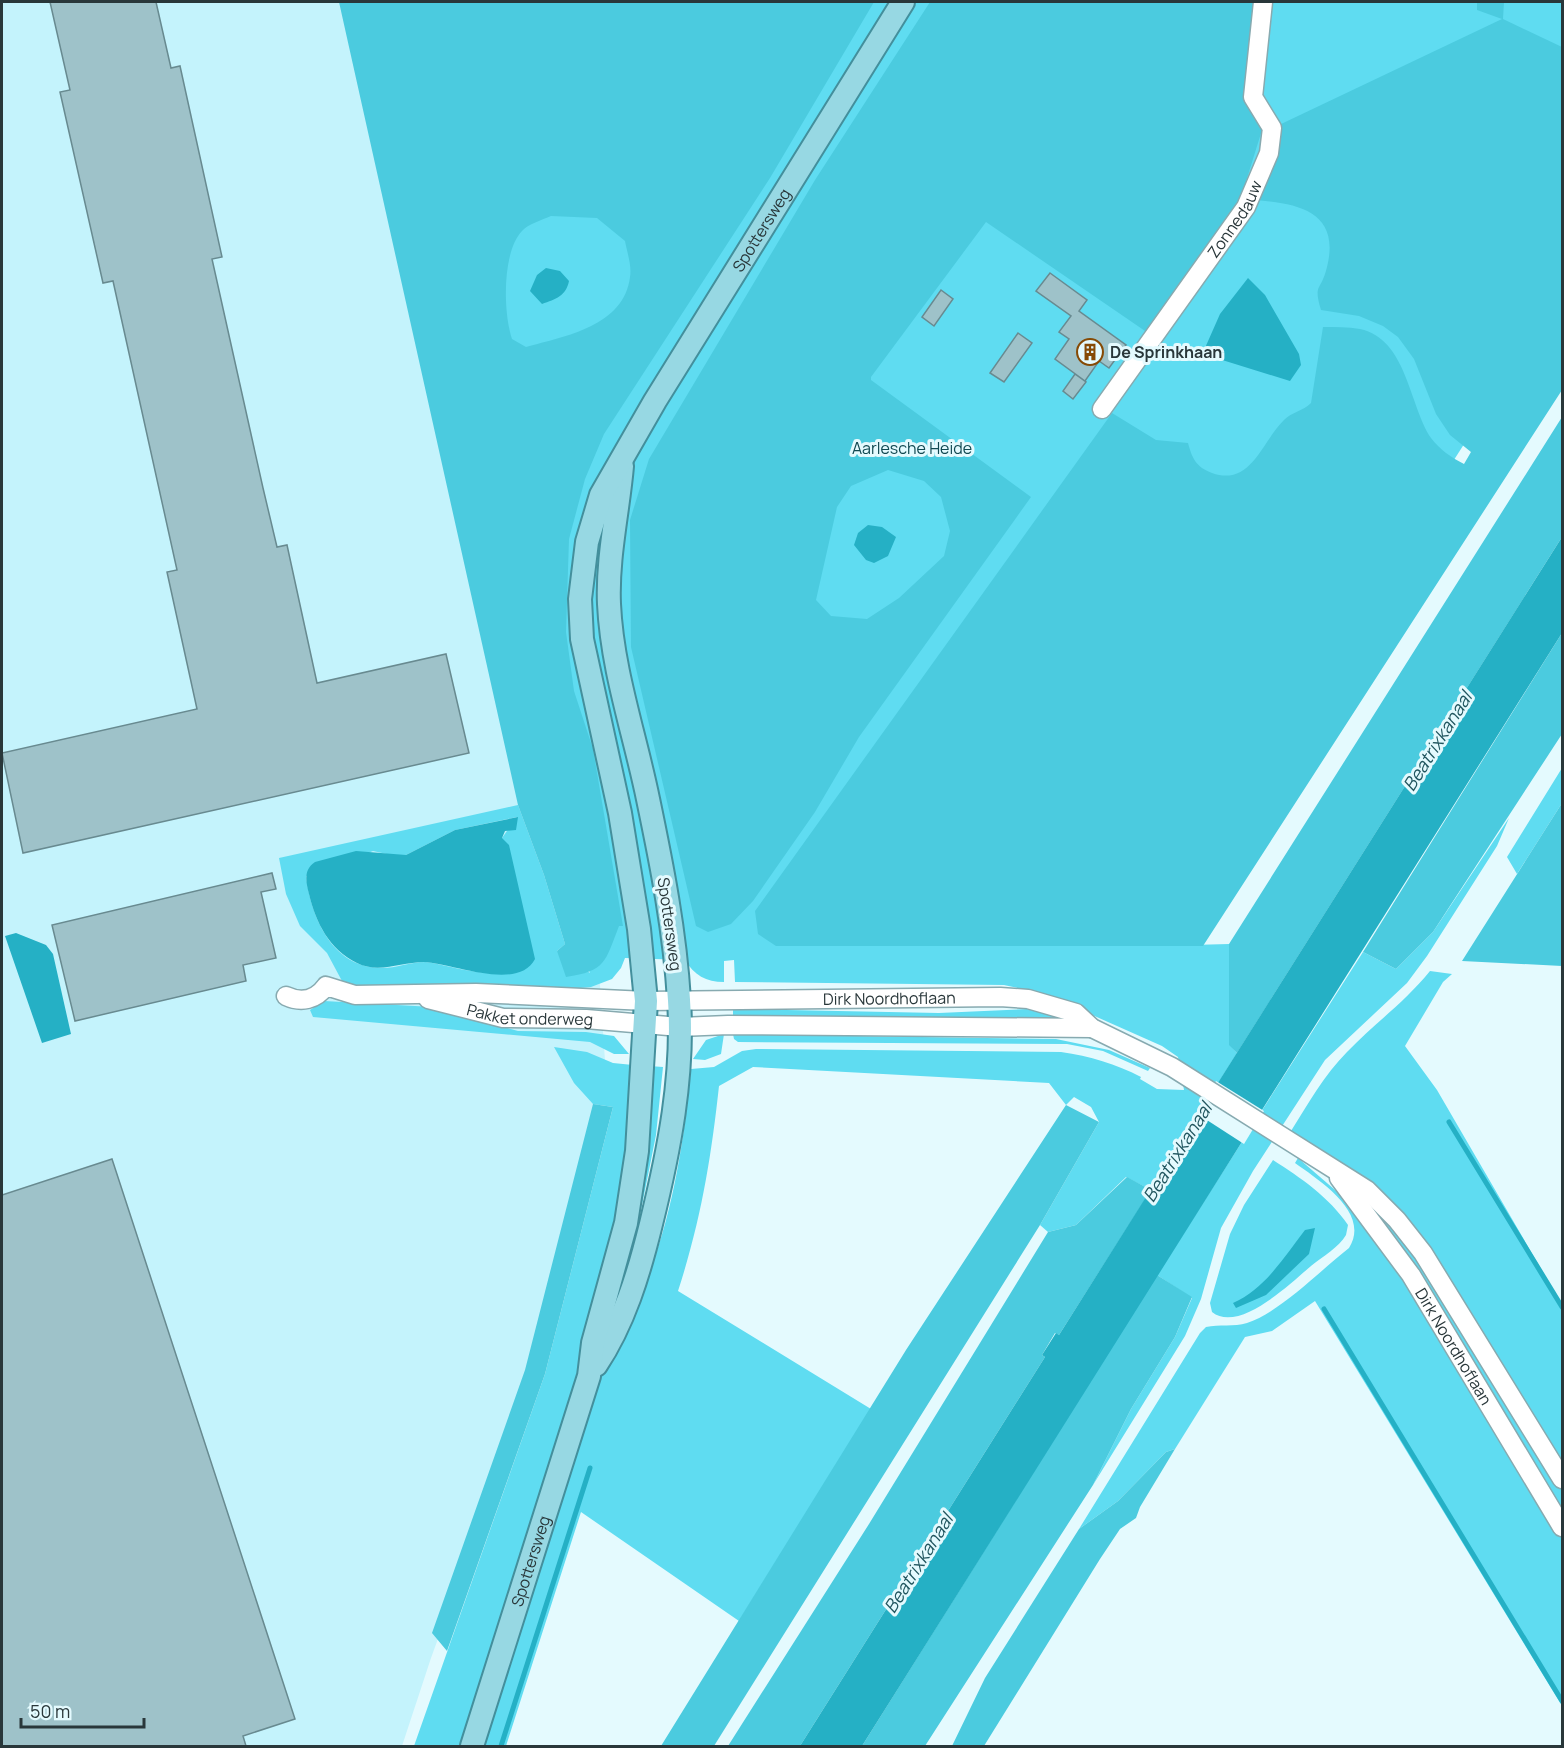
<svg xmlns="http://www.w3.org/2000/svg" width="1564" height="1748" font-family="Manrope,sans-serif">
<rect width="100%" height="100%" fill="#e4fafe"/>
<!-- built -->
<path fill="#c4f3fc" d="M 2,2 L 368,2 L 598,955 L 606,1076 L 534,1376 L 431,1658 L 402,1746 L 2,1746 Z"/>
<!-- green -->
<path fill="#5fdcf1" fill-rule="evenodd" d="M 357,2 L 1562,2 L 1562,291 L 1239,796 L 1153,946 L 1229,944 L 1229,1044 L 1237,1053 L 1151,1190 L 1126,1177 L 1076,1225 L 1048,1232 L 1040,1225 L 1099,1122 L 1091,1107 L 1074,1097 L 1066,1105 L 1049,1083 L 753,1067 L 719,1086 C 711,1159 701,1220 678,1291 L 871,1409 L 739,1621 L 581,1512 L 506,1746 L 481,1746 L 598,1384 C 612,1347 634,1313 648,1276 C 674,1209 684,1139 691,1069 L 714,1067 L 742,1051 L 756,1049 L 1061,1052 C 1090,1056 1116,1064 1141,1077 L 1140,1079 L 1157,1089 L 1184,1090 L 1178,1057 L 1162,1046 L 1045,994 L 1004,985 L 735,982 L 734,960 L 724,961 L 724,982 C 706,982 694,975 685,960 L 625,958 L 621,968 L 612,979 L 591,987 L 547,991 L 358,988 L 342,981 L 327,953 L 300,926 L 286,894 L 279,858 L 518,805 L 544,875 L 565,944 L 557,951 L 590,973 ZM 517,817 L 502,838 L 511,974 C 496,974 480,973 465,970 C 452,968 438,963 425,962 C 409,962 394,969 379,968 C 331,966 311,916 306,876 L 373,851 L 396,856 L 406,855 L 455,830 Z
M 1562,768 L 1562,803 L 1517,874 L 1507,857 Z
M 1509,818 L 1497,846 L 1427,956 L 1407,983 L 1325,1060 L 1253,1171 L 1221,1228 L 1201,1299 L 1185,1336 L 1093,1485 L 1131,1409 L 1175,1337 L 1192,1298 L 1157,1275 L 1363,952 L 1396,969 L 1433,932 Z
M 1430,971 L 1452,974 L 1443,982 L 1405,1046 L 1437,1090 L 1562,1305 L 1562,1472 L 1440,1271 L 1351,1170 L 1291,1131 C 1308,1104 1324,1075 1347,1052 C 1375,1023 1404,1003 1430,971 Z
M 324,1001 L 433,1007 L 518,1031 L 586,1032 L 614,1036 L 629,1054 L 614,1054 L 590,1042 L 313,1017 L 310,1010 Z
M 733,1009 L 939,1013 L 1027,1009 L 1059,1016 L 1058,1022 L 733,1016 Z
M 724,1034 L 721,1054 L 705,1060 L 693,1059 L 706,1040 Z
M 733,1034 L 1056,1039 L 1109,1050 L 1150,1068 L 1148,1071 L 1103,1051 L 1067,1044 L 738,1042 L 734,1039 Z
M 554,1047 L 587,1052 L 613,1063 L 633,1065 L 623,1204 L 566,1416 L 461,1746 L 414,1746 L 545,1374 L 613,1107 L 593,1104 L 574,1083 Z
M 649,1066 L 663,1067 L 656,1135 L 642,1205 L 620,1299 L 602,1345 Z
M 1298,1158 L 1349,1202 L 1389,1251 L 1562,1537 L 1562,1706 L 1315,1301 L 1272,1331 L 1245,1337 L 1175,1449 L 1166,1452 L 1118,1501 L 1079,1529 L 1200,1333 L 1206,1327 C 1219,1324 1234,1327 1247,1323 C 1279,1313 1322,1269 1349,1248 C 1371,1213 1320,1181 1295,1163 Z
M 1273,1160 C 1301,1178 1329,1197 1348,1225 L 1346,1235 C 1339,1247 1322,1257 1311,1266 C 1292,1282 1239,1334 1212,1312 L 1210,1303 L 1230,1234 L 1244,1205 Z
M 1362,1193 C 1445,1277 1501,1390 1562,1490 L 1562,1518 Z"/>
<!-- forest -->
<path fill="#4bcbdf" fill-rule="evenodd" d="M 339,2 L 874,2 L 770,178 L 604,434 L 585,479 L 569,539 L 566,632 L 574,691 L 593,749 L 623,926 L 619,926 C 605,962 606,971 566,977 L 557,951 L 565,944 L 544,875 L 518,805 ZM 551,216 L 597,218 L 625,241 C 627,252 632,266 630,277 C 624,326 566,336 526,347 L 512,339 C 503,312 502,252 522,231 C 528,224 542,220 551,216 Z
M 930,2 L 1258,2 L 1262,130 L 1239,204 L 1148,333 L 986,222 L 871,377 L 871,380 L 1031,497 L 859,737 L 815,812 L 753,901 L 731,924 L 708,932 L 696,926 L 631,647 L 630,520 L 649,459 L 815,180 ZM 888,470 L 924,481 L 941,497 L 950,531 L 944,556 L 899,598 L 867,619 L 831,616 L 816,600 L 837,507 L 851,486 Z
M 1477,2 L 1504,2 L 1503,19 L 1562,47 L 1562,390 L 1203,946 L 776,946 L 758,934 L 755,911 L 1112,413 L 1156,440 L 1188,443 C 1192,458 1196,467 1212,473 C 1251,487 1262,441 1284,420 C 1292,412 1303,411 1311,403 L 1323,327 C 1335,327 1348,327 1360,329 C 1407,339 1409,405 1431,438 C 1439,449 1452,458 1464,464 L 1471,452 L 1450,435 L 1436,414 L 1414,359 L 1398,337 L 1383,326 L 1359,316 L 1321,310 C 1313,283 1321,292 1327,267 C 1341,211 1297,203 1254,200 L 1279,125 L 1502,19 L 1477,10 Z
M 1562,417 L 1562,537 L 1237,1053 L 1229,1045 L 1229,944 Z
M 1562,633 L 1562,734 L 1433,932 L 1396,969 L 1363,952 Z
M 1562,803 L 1562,966 L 1462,961 Z
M 593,1104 L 613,1107 L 545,1374 L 447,1651 L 432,1633 L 525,1370 Z
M 1066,1105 L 1099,1122 L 1040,1225 L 714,1746 L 661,1746 L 906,1350 Z
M 1127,1177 L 1151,1190 L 1059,1335 L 1055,1333 L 1042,1355 L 1045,1357 L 800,1746 L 728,1746 L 869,1524 L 1048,1232 L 1076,1225 Z
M 1157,1275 L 1192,1297 L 1175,1337 L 1131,1409 L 1093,1485 L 925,1746 L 862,1746 Z
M 1175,1449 L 1140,1507 L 1136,1518 L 1120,1529 L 1100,1559 L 984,1746 L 952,1746 L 985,1678 L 1079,1529 L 1118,1501 L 1166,1452 Z"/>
<!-- water -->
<path fill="#25b0c5" d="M 546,268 L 560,271 L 569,281 C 566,296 556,299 542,304 L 530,291 L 537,275 Z
M 1248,278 L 1265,295 L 1299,354 L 1301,365 L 1290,381 L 1219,359 L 1205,348 L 1220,314 Z
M 868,525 L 882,527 L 896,537 L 888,556 L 874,563 L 866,560 L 854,545 L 858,533 Z
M 1562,537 L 1562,633 L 862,1746 L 800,1746 L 1045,1357 L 1042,1355 L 1056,1333 L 1059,1335 Z
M 518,817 L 516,830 L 505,831 L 502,838 L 509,845 L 535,959 C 518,992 452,963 424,962 C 401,962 379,974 357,963 C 329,949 316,923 309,894 C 306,882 303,870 315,862 L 356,851 L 406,855 L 455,830 Z
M 16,933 L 46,945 L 53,954 L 71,1034 L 42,1043 L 5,936 Z
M 1315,1228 L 1309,1254 L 1266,1295 L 1236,1308 L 1233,1303 C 1265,1289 1284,1257 1305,1230 Z"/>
<!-- pier -->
<path fill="#e4fafe" d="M 1216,1081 L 1264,1111 L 1244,1144 L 1196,1113 Z"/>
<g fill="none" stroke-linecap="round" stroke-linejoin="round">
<!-- stream -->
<path stroke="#25b0c5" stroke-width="5" d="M 1449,1122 L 1562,1307
M 1324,1309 L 1562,1701
M 501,1746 L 590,1468"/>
</g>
<!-- building -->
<path fill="#9ec2c9" stroke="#688a90" stroke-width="1.5" d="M 50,2 L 156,2 L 171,68 L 180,66 L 222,257 L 212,259 L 263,488 L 277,547 L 287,545 L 317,683 L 446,654 L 469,753 L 23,853 L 2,753 L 197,709 L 167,572 L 177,570 L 113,281 L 103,283 L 60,92 L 70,90 Z
M 1050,273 L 1087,300 L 1079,311 L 1126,345 L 1109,368 L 1099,361 L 1085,381 L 1055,359 L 1069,339 L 1059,332 L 1071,316 L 1036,291 Z
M 941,290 L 953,299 L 934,326 L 922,317 Z
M 1018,333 L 1032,343 L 1004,382 L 990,373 Z
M 1075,374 L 1086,382 L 1073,399 L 1063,391 Z
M 272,873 L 276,889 L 261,892 L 276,958 L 243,965 L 246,981 L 75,1021 L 52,925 Z
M 112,1159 L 295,1719 L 243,1736 L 246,1746 L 2,1746 L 2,1195 Z"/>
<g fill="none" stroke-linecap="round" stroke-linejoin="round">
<defs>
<g id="minor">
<path id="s1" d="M 1102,409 L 1246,207 L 1269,153 L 1272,128 L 1253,97 L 1263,2"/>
<path id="s2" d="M 286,996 C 301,1003 316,1000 326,986 L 355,995 L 476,993 L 646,1001 L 1000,997 L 1028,999 L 1076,1013 L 1092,1028 L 1172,1067 L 1367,1190 L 1397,1220 L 1423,1253 L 1562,1479"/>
<path id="s3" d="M 428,999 L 503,1018 L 586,1019 L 680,1027 L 728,1025 L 1092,1028"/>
<path id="s4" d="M 1339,1178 L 1411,1275 L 1562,1527"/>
</g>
<g id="major">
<path d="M 596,1365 C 624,1323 639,1273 651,1224 C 669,1151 684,1076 679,1000 C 675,932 662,866 648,799 C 635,735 612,670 609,604 C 607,558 618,512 622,466"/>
<path id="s5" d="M 472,1746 L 589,1376 L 593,1343 L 626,1223 L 637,1151 L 646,1001 L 639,929 L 620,813 L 582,639 L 580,599 L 587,542 L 601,495 L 655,401 L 903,2"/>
</g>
</defs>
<!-- minor casing -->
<use href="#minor" stroke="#87aab0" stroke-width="21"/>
<!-- major casing -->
<use href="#major" stroke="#438f9c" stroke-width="26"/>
<!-- minor -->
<use href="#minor" stroke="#fff" stroke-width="18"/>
<!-- major -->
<use href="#major" stroke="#97d8e3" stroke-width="22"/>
</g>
<!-- icons -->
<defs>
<symbol id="building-ring" viewBox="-11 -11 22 22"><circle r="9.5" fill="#e4fafe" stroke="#864a05" stroke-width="1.5"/><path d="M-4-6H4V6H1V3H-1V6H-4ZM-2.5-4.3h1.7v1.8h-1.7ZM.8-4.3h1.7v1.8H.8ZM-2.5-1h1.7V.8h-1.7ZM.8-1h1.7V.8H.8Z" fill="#864a05"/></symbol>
</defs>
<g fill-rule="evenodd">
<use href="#building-ring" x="1075" y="337" width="30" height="30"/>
</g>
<g text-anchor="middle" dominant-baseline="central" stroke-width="6" stroke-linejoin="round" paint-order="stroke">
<!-- street labels -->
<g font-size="16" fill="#29373a" stroke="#e4fafe">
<text stroke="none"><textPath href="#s1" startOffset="232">Zonnedauw</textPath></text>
<text stroke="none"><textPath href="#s5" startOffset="1593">Spottersweg</textPath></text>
<text transform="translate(670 924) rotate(82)">Spottersweg</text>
<text stroke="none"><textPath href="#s2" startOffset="610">Dirk Noordhoflaan</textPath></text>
<text stroke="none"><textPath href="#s3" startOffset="104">Pakket onderweg</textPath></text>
<text stroke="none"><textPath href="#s4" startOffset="204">Dirk Noordhoflaan</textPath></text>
<text stroke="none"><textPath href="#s5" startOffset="194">Spottersweg</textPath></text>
</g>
<!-- poi labels -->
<g font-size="16" font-weight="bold" fill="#29373a" stroke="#e4fafe" text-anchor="start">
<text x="1110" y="352">De Sprinkhaan</text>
</g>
<!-- park labels -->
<g font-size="16" fill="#114952" stroke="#e4fafe">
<text x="912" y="448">Aarlesche Heide</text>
</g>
<!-- water labels -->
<g font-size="18" font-style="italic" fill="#21565f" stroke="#e4fafe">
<text transform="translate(1437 741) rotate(-58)">Beatrixkanaal</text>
<text transform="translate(1177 1152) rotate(-58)">Beatrixkanaal</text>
<text transform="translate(918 1563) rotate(-58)">Beatrixkanaal</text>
</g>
</g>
<!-- border -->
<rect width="1564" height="1748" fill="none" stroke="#29373a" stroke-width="6"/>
<!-- scale -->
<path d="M21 1718v9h123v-9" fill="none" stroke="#29373a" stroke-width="3"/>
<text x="30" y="1718" font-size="18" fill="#29373a" stroke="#e4fafe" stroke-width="4.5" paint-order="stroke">50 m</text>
</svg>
